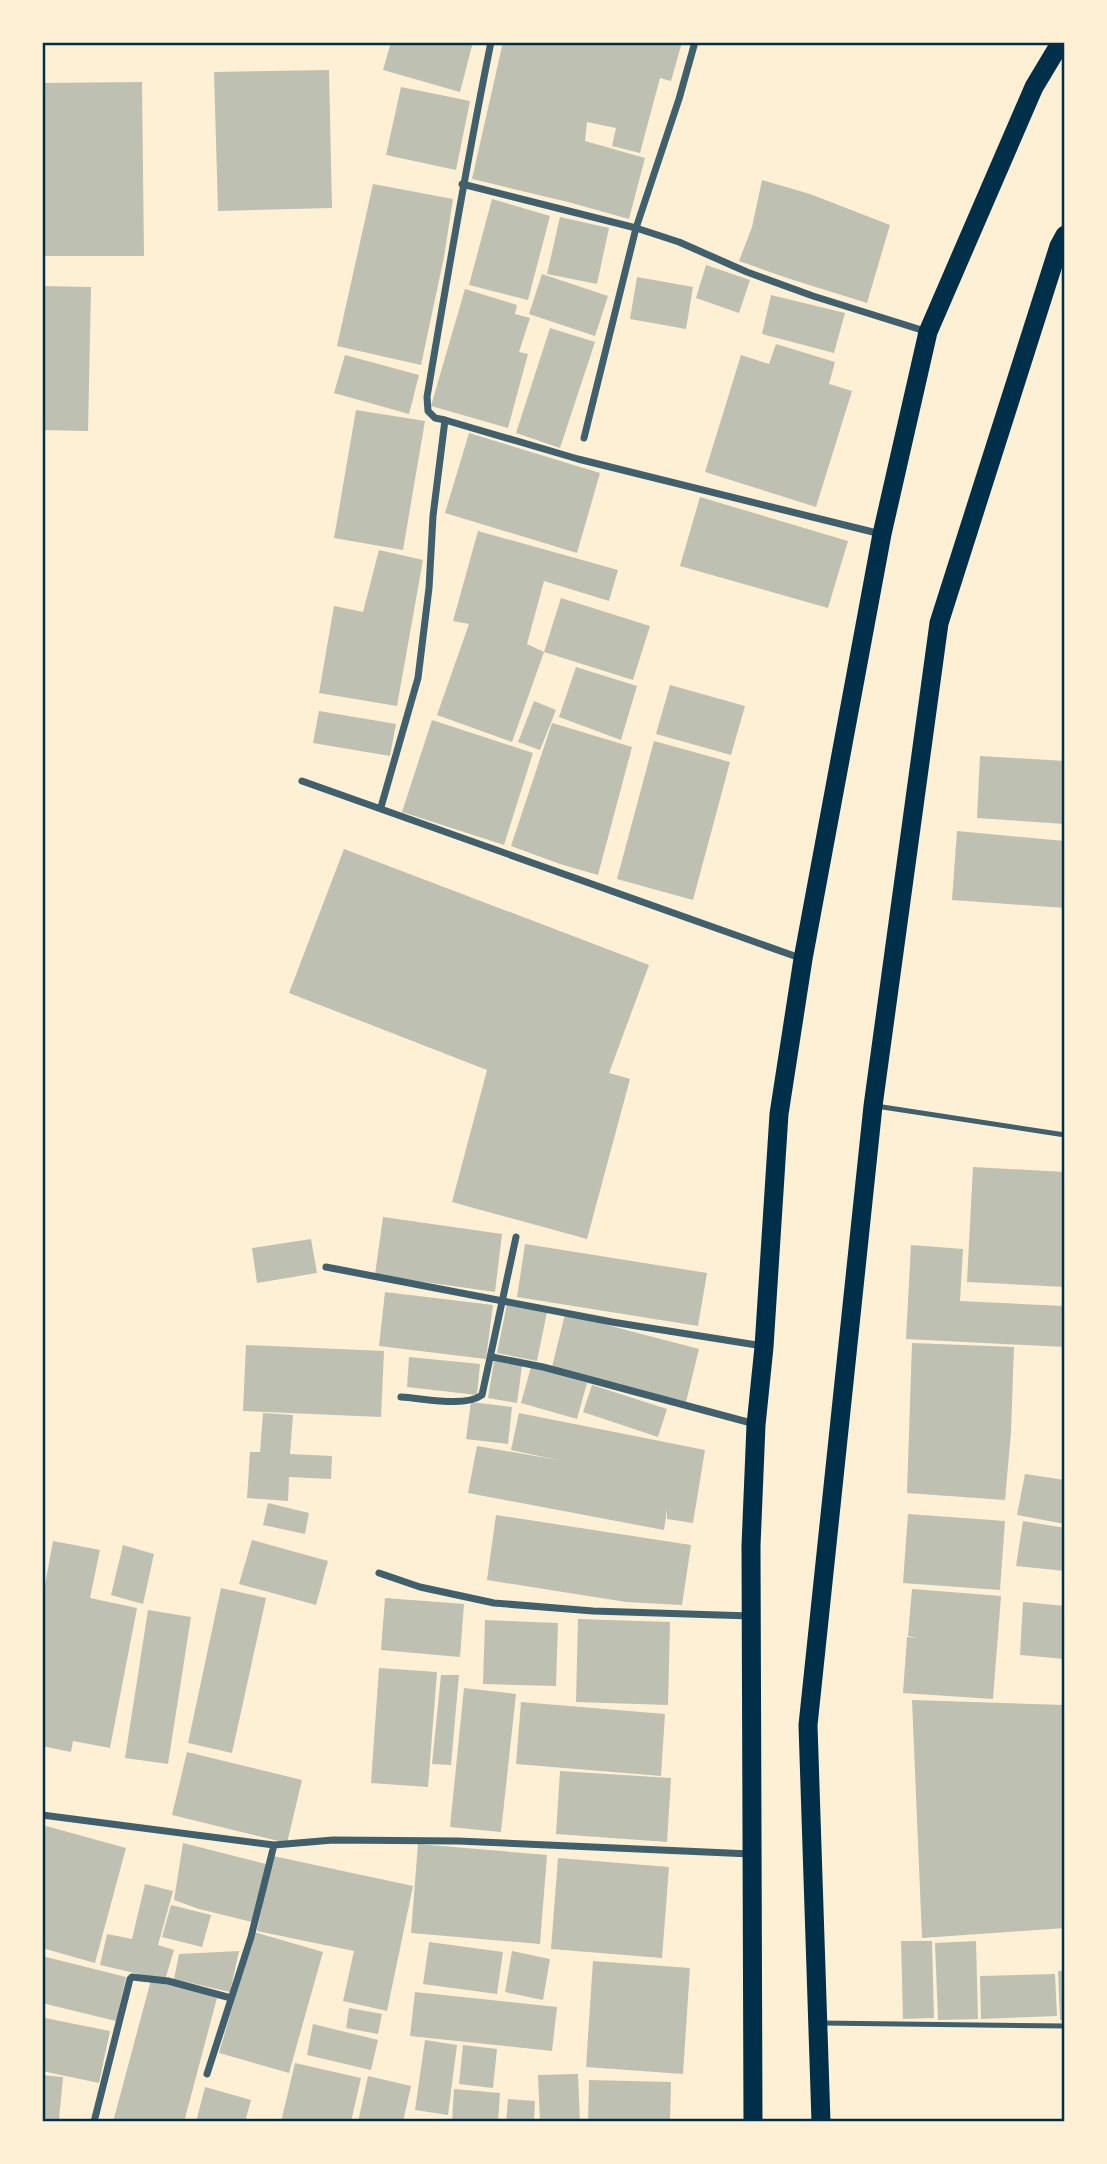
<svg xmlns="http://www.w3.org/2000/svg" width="1107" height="2164" font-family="Literata,serif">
<rect width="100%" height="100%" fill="#fdf0d5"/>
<!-- building -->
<path fill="#bec0b2" d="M 391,42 L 473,42 L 460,92 L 383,70 Z
M 503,42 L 682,42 L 671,81 L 660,78 L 640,153 L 612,146 L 616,128 L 587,122 L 585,141 L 645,158 L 629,219 L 568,202 L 472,179 Z
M 329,70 L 332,208 L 218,211 L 214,72 Z
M 142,82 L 144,256 L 42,256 L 42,83 Z
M 401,87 L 470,101 L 456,170 L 386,155 Z
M 762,180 L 810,194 L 890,225 L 867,303 L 787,278 L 739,261 L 752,227 Z
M 373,184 L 453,199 L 444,257 L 421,365 L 337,346 Z
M 492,199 L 550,216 L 528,300 L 469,285 Z
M 560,217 L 609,228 L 597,284 L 547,274 Z
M 706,265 L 750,280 L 739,313 L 696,298 Z
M 542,274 L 608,296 L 595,336 L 529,314 Z
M 637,277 L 693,287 L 686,329 L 630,319 Z
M 42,286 L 91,287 L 88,431 L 42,430 Z
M 465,289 L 517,305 L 515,314 L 530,318 L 519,352 L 528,354 L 508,428 L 431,406 Z
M 771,295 L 845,313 L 834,353 L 762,334 Z
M 550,328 L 595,342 L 560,448 L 516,433 Z
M 776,344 L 835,362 L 829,384 L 852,391 L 816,507 L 705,472 L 741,355 L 769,364 Z
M 345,355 L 419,375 L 409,414 L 334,393 Z
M 356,410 L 425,421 L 403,550 L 334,538 Z
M 469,433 L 600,473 L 577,553 L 445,513 Z
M 700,497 L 848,541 L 828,608 L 680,566 Z
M 478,531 L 618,570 L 609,601 L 544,581 L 527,644 L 544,652 L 512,742 L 437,715 L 469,624 L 453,621 Z
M 379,550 L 423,560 L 397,706 L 319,693 L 334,606 L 363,612 Z
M 561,598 L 650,626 L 633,680 L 544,652 Z
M 576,667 L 637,686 L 621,740 L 559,717 Z
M 670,685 L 745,706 L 731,755 L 656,734 Z
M 534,701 L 556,710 L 540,750 L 518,742 Z
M 319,711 L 396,724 L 390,756 L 313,743 Z
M 432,720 L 533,753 L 504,845 L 402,812 Z
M 552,723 L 632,747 L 598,875 L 560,864 L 511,846 Z
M 654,741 L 730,762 L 693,900 L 617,879 Z
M 980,756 L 1065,761 L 1065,824 L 977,818 Z
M 957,831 L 1065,841 L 1065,908 L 952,900 Z
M 344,849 L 649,965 L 609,1073 L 630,1079 L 587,1239 L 452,1202 L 487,1070 L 289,993 Z
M 973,1167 L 1065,1172 L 1065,1287 L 967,1282 Z
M 383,1217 L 502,1234 L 495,1292 L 375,1275 Z
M 311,1239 L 317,1273 L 257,1283 L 252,1248 Z
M 525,1244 L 707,1273 L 698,1326 L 517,1297 Z
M 911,1245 L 963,1249 L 960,1301 L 1065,1306 L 1065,1347 L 906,1339 Z
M 385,1292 L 493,1305 L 486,1359 L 379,1346 Z
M 507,1304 L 547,1312 L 537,1361 L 497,1353 Z
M 565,1314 L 699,1349 L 686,1402 L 552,1367 Z
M 912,1343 L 1014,1347 L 1011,1432 L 1005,1500 L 907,1493 Z
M 246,1345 L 384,1351 L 381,1417 L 243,1411 Z
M 409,1357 L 480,1364 L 477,1395 L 407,1387 Z
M 494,1361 L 522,1366 L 517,1403 L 488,1398 Z
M 531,1367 L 587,1383 L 577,1419 L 521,1403 Z
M 592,1385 L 667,1409 L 658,1437 L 583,1412 Z
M 471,1402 L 512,1407 L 508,1444 L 466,1439 Z
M 263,1413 L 293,1415 L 290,1454 L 332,1456 L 331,1479 L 289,1477 L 288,1501 L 247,1498 L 250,1452 L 260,1452 Z
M 519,1413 L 705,1450 L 693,1523 L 667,1519 L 667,1509 L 664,1530 L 468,1493 L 477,1446 L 558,1460 L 511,1450 Z
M 1025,1474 L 1065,1480 L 1065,1524 L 1017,1515 Z
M 268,1503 L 309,1513 L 305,1534 L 263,1525 Z
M 908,1514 L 1005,1521 L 1000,1590 L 903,1583 Z
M 496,1515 L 691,1545 L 682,1605 L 626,1602 L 487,1580 Z
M 1023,1521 L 1065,1528 L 1065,1571 L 1016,1566 Z
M 252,1540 L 328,1561 L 316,1605 L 239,1584 Z
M 53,1541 L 100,1550 L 90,1598 L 137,1608 L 110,1748 L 73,1741 L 71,1752 L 42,1746 L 42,1601 Z
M 123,1545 L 154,1554 L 143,1604 L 111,1595 Z
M 221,1588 L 266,1598 L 232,1753 L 188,1743 Z
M 912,1589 L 1001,1596 L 993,1699 L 903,1693 L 907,1637 L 918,1638 L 908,1636 Z
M 385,1598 L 464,1604 L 460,1657 L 381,1650 Z
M 1023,1602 L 1065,1606 L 1065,1659 L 1020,1655 Z
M 148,1610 L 191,1617 L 168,1764 L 125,1758 Z
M 578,1619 L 670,1622 L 668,1705 L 576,1702 Z
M 485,1620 L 558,1623 L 556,1686 L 483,1684 Z
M 379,1668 L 437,1672 L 428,1787 L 371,1783 Z
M 441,1675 L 459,1675 L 451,1765 L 432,1764 Z
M 464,1688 L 516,1694 L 501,1832 L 450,1827 Z
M 912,1700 L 1065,1705 L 1065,1928 L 922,1938 Z
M 521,1702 L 665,1714 L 661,1776 L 516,1764 Z
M 187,1752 L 302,1780 L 287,1843 L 172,1815 Z
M 560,1771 L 671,1778 L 667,1842 L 556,1834 Z
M 46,1826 L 126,1848 L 95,1963 L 42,1948 L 42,1841 Z
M 183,1843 L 266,1864 L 252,1922 L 199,1909 L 174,1900 Z
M 418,1844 L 547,1855 L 540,1944 L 411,1933 Z
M 273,1856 L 413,1886 L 387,2011 L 343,2001 L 354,1951 L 257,1931 Z
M 558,1858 L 669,1867 L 662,1958 L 551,1949 Z
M 145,1884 L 173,1891 L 158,1945 L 174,1950 L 165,1980 L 100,1965 L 107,1934 L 132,1939 Z
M 171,1905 L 211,1915 L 202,1947 L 162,1937 Z
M 254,1932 L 323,1952 L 289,2073 L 219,2053 Z
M 901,1941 L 932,1941 L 934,2018 L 903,2019 Z
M 976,1941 L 978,2019 L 938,2020 L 935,1943 Z
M 429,1942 L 503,1952 L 497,1994 L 423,1984 Z
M 239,1951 L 230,1992 L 174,1979 L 179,1954 Z
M 512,1951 L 550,1959 L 543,2000 L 505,1992 Z
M 42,1956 L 126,1977 L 116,2021 L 42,2003 Z
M 593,1961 L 690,1968 L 683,2074 L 586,2067 Z
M 1058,1971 L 1065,1971 L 1065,2020 L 1060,2020 Z
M 1055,1974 L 1057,2016 L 981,2019 L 980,1976 Z
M 151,1980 L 217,1998 L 184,2122 L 113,2122 Z
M 415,1992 L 557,2007 L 552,2051 L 410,2036 Z
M 349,2008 L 382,2014 L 378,2034 L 346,2028 Z
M 45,2018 L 110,2031 L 99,2083 L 42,2071 L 42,2036 Z
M 313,2024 L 378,2040 L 371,2070 L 307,2055 Z
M 425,2040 L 457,2045 L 448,2115 L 415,2110 Z
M 463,2045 L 497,2049 L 493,2088 L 459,2084 Z
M 295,2063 L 361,2078 L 351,2122 L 281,2122 Z
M 578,2074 L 580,2122 L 540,2122 L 538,2075 Z
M 42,2075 L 63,2077 L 59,2120 L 42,2118 Z
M 368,2076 L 411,2086 L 403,2122 L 358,2122 Z
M 589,2080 L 671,2082 L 670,2122 L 588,2122 Z
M 205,2087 L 251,2100 L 245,2122 L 196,2122 Z
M 454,2089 L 500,2093 L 498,2122 L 452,2122 Z
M 508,2099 L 535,2101 L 534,2122 L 506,2122 Z"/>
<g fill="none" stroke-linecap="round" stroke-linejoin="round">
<!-- service -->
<path stroke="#3f606c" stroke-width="5" d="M 876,1106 L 1065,1135
M 821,2023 L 1065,2026"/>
<!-- minor -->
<path stroke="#3f606c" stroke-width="7" d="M 462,184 L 636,228 L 679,242 L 747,272 L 813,296 L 928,332
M 445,420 L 578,459 L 881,534
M 584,438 L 636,228 L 679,99 L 695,42
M 302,781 L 803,959
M 381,807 L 418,678 L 429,588 L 433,516 L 445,420 L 435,418 L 428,411 L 427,397 C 447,278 467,160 491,42
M 326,1267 L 612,1322 L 763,1346
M 492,1357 L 543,1367 L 755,1424
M 401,1397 C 423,1398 464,1408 482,1395 L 516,1237
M 379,1573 L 420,1587 L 494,1603 L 593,1611 L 751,1616
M 42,1815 L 274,1845 L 333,1840 L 458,1841 L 751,1854
M 207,2074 L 251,1937 L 274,1845
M 94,2122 L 130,1979 L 132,1977 L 168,1981 L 231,1998"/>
<!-- trunk -->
<path stroke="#003049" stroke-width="19" d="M 753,2122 L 751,1546 L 756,1425 L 764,1347 L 779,1114 L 803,959 L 882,534 L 928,332 L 1034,87 L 1061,42
M 821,2122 L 808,1725 L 873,1106 L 939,623 L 1059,246 L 1065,235"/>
</g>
<!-- border -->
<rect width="1107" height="2164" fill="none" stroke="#fdf0d5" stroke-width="88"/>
<rect x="44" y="44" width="1019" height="2076" fill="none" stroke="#003049" stroke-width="2.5"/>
</svg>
